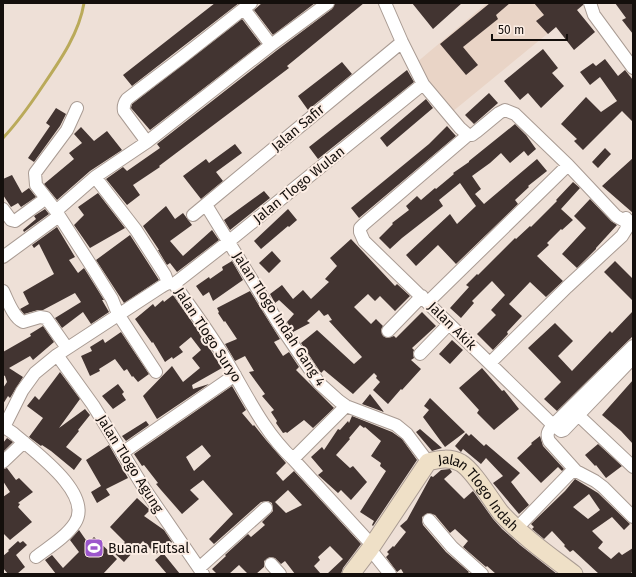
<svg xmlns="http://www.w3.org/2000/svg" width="636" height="577" font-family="'Fira Sans',sans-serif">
<rect width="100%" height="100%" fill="#eee0d7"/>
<!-- built -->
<path fill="#e9d4c6" d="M 487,3 L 585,3 L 452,112 L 436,93 L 416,63 Z"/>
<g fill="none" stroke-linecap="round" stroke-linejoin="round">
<!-- stream -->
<path stroke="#baaa5a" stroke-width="3" d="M 3,138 C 18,122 30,105 42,87 C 59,62 79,34 84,3"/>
</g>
<!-- building -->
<path fill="#423431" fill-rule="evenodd" d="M 215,3 L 239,3 L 132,86 L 123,75 Z
M 262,3 L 315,3 L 273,35 L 254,10 Z
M 335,3 L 364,3 L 287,66 L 289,68 L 159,166 L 160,167 L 133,185 L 140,195 L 127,205 L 106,179 L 123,167 L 127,171 L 160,148 L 157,144 L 276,51 L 332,9 Z
M 412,3 L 462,3 L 433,29 Z
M 490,3 L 510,3 L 496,15 L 498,19 L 463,47 L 478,65 L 466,75 L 440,44 Z
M 534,3 L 583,3 L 583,5 L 577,10 L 595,32 L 574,50 L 556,27 L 548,34 L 536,21 L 544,15 Z
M 615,3 L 633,3 L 633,34 L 622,20 L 626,18 Z
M 242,19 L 261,44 L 150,130 L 131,108 L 132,104 Z
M 543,49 L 558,68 L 552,73 L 564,86 L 541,108 L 528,93 L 520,100 L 504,81 Z
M 605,59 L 618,76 L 625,70 L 633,80 L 633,122 L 622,111 L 583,150 L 574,141 L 577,139 L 561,124 L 586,97 L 601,112 L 617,101 L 600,77 L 590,85 L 580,72 L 593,63 L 596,66 Z
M 342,62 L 352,74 L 308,110 L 298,96 Z
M 407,70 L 414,82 L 318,159 L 309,147 Z
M 489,93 L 498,103 L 474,124 L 465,115 Z
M 426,99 L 433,108 L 387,147 L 380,138 Z
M 56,108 L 66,114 L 60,126 L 34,162 L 28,158 L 50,126 L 46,123 Z
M 515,124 L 526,135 L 536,149 L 528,156 L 524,151 L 510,163 L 501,153 L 490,163 L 472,176 L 481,189 L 475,194 L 484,204 L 537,159 L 547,171 L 528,186 L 529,187 L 515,200 L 518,204 L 456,264 L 438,245 L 416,266 L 406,255 L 450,214 L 457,224 L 476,206 L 460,183 L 439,200 L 443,206 L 402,238 L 390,249 L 379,238 L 393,224 L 392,223 L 409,210 L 406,206 L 417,196 L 421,200 L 435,188 L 436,189 L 454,174 L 453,173 L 469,162 L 469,161 Z
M 447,126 L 456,136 L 359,218 L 351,208 L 429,144 Z
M 81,127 L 94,141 L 107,131 L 122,150 L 90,171 L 57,200 L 44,184 L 74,159 L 69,153 L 82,143 L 74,134 Z
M 235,144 L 242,153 L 216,172 L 223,181 L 201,199 L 183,176 L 206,159 L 209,163 Z
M 605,148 L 611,154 L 598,168 L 592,162 Z
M 633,158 L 633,213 L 602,186 Z
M 12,175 L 22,193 L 29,188 L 36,197 L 21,207 L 18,203 L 11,207 L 3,195 L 3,179 Z
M 573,182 L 580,188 L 561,209 L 573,220 L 562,230 L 561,229 L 547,243 L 549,245 L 537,256 L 563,281 L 546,297 L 530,282 L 509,304 L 522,316 L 507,332 L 508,334 L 493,350 L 477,334 L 496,315 L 491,310 L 505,295 L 492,281 L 472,301 L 474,303 L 461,318 L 450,308 L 469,287 L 466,285 L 477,274 L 478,275 L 515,238 L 516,239 L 530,226 L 531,227 L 557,201 L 556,200 Z
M 264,191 L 270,198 L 230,230 L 224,220 Z
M 98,193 L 125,228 L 90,248 L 74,225 L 84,215 L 78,207 Z
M 590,199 L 611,221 L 617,225 L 596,248 L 596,249 L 577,268 L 562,254 L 586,228 L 574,216 Z
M 166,206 L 175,219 L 183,213 L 192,225 L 170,241 L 183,256 L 212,230 L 219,240 L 177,272 L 170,263 L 167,265 L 158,250 L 159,250 L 143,226 Z
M 45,209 L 49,214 L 24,232 L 23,230 L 36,219 L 34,216 Z
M 288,209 L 297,220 L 289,227 L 288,226 L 261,249 L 254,241 Z
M 57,227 L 75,257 L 69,260 L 78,273 L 84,268 L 104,300 L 102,300 L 109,312 L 91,324 L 83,312 L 62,328 L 55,318 L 81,302 L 75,293 L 43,310 L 38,310 L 24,314 L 20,309 L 29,304 L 23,292 L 54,274 L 39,244 L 34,248 L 32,245 Z
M 130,235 L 159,280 L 124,303 L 96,260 Z
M 351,239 L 395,286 L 397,284 L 410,296 L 395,311 L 380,296 L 375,301 L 368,294 L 354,307 L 371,324 L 376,319 L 383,326 L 381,330 L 383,336 L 387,338 L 394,336 L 396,338 L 422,312 L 436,326 L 412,348 L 414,350 L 413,353 L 414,358 L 411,360 L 421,369 L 402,390 L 401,389 L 388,404 L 373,390 L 380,382 L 376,378 L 377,376 L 374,373 L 353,394 L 324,370 L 321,373 L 301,343 L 317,330 L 354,364 L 362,357 L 329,321 L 332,320 L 328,314 L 324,316 L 319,310 L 307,321 L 310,323 L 293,332 L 287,322 L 294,314 L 279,300 L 275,303 L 270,294 L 282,285 L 293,299 L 303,290 L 311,299 L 329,282 L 325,279 L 337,266 L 330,258 Z
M 272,251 L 281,261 L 269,273 L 259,263 Z
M 232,261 L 243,280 L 213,301 L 209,292 L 203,296 L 196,286 L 209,277 L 210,279 L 223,270 L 222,267 Z
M 615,261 L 633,279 L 633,301 L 604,272 Z
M 250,291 L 280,339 L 274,342 L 283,356 L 289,352 L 299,367 L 296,370 L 334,408 L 313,428 L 304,420 L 287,433 L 286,432 L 283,433 L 276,423 L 277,421 L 271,412 L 274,410 L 262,396 L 265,394 L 249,372 L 254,371 L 245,356 L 235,361 L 225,344 L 237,339 L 225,321 L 224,322 L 218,313 L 219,312 L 217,308 Z
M 173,295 L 199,332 L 222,368 L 192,385 L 193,389 L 209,384 L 157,419 L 143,396 L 172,366 L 183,382 L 200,368 L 192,358 L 201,350 L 191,337 L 179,347 L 183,352 L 173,359 L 172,357 L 165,362 L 153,342 L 152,343 L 135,319 L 153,304 L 155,307 L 163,300 L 164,302 Z
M 633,311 L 633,336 L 557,411 L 544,399 L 561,382 L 528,348 L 555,323 L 573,341 L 558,356 L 572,371 L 610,331 L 612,333 Z
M 43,326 L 54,342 L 33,360 L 30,356 L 9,368 L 23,377 L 10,398 L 8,396 L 3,404 L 3,388 L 7,382 L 5,376 L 3,375 L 3,352 L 31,336 L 30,334 Z
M 121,332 L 149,374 L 138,382 L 133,376 L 132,377 L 127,369 L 124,371 L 115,359 L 99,369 L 100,371 L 90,376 L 81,356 L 92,351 L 90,347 L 103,339 L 105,343 Z
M 452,340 L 463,350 L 450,364 L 439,354 Z
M 482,368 L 502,391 L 504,390 L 519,409 L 494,430 L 477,413 L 479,410 L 459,388 Z
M 60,372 L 80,399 L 59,428 L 85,409 L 90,415 L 78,430 L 79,431 L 66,447 L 82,459 L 74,470 L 51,451 L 42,445 L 41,446 L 29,437 L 43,418 L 27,406 L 35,396 L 39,400 Z
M 633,380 L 633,444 L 621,431 L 602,415 Z
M 118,384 L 124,392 L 122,394 L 126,400 L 113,409 L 102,396 Z
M 232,386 L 246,410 L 242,413 L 253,426 L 254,425 L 266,440 L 286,463 L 276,473 L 283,481 L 294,471 L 361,544 L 343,568 L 341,574 L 327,574 L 343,559 L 330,546 L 318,557 L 320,560 L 314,566 L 321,574 L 295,574 L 285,561 L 281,564 L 275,558 L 270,557 L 264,561 L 264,567 L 256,574 L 248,574 L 239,565 L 229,574 L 217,574 L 212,569 L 226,556 L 225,555 L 248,534 L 251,537 L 265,525 L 262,522 L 273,511 L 272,503 L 268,501 L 261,502 L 214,544 L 209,539 L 233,514 L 203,480 L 190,490 L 199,499 L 182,514 L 161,490 L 156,484 L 158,483 L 144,465 L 142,466 L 134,454 ZM 202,445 L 211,456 L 194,471 L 186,457 ZM 288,490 L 302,505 L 286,513 L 275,502 Z
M 370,394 L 384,412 L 362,404 Z
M 430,398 L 465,432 L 445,447 L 423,417 L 429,410 L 424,406 Z
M 352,416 L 392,432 L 402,439 L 417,460 L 373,526 L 372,525 L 374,521 L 360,512 L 386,471 L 380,466 L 381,463 L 371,456 L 381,441 L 365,427 L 364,428 L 360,425 L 349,438 L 350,439 L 336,455 L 350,468 L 353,466 L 367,482 L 351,500 L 341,490 L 338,493 L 318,475 L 323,471 L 311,457 L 322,447 L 324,450 L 338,429 L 340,430 L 348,421 L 349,423 Z
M 146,421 L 149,425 L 126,441 L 122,436 Z
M 420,429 L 442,448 L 432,451 L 416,432 Z
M 466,433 L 469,436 L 471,434 L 484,446 L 486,444 L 520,473 L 511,482 L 529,505 L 519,514 L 493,483 L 503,476 L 486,458 L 481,464 L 463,449 L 461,452 L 455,446 Z
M 540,436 L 543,446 L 564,469 L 562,471 L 558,467 L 541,483 L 517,458 L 532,444 L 531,443 Z
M 7,438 L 13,442 L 3,452 L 3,443 Z
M 598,444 L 622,466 L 606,478 L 596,465 L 595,466 L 585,455 Z
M 109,445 L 128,478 L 106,489 L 110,495 L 97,503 L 91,492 L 101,486 L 86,460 Z
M 7,468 L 16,480 L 19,478 L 33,492 L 18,503 L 20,504 L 18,507 L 32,522 L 10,540 L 3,533 L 3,497 L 10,492 L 3,481 L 3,469 Z
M 450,469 L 452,472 L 444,479 L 464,499 L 473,491 L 493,519 L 502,529 L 520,545 L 557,574 L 496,574 L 487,566 L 486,567 L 463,547 L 468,541 L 455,529 L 450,533 L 435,515 L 428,513 L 422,517 L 422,521 L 423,525 L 446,552 L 469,572 L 467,574 L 404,574 L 401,569 L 397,572 L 386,557 L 389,554 L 387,552 L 393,546 L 394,547 L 406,532 L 400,526 L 407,520 L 431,476 L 433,477 L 441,470 Z
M 575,479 L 598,493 L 630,524 L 624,530 L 612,517 L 592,531 L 603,542 L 598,548 L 611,559 L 619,552 L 622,555 L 633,548 L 633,571 L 630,574 L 599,574 L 573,550 L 570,552 L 564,546 L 565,545 L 552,531 L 544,539 L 532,529 L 534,527 L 531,524 L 565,491 ZM 589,494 L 600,510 L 588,519 L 573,507 Z
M 137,498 L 150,510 L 144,516 L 164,530 L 172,542 L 156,554 L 143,541 L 124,562 L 114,553 L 125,542 L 110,527 Z
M 79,530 L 88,543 L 94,537 L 117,559 L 103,574 L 56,574 L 45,560 L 52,555 L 63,568 L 79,552 L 70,540 Z
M 18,541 L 20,543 L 23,541 L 27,545 L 16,555 L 25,567 L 17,574 L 8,574 L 3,568 L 3,556 L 9,551 L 8,550 Z
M 163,553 L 180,574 L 167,574 L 155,560 Z"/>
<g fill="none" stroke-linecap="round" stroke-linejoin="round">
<defs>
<path id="street" d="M 385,3 L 402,42 L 423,84 L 460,128 L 468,135
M 590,3 L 594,15 L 633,68
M 244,9 L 271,45
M 77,108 L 67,130 L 35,173 L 36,185 L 56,211 L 94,270 L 112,299 L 118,314 L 156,372
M 147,142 L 124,111 C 123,106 124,103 127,99 L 181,58 L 251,3
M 95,177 L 136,230 L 165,275 L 168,283
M 206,205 L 279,324 L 319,383 L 339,401 L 346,406 L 396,425 L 407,434 L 428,462
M 3,209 L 11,220 L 15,221 L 45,199
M 56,211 L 95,177 L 147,142 L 271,45 L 328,3
M 193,215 L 402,42
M 633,221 L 628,223 L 616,216 L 568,165 L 515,114 L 505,110 L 499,113 L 476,132 L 472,135 L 468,135 L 364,224 L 360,228 L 360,232 L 364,241 L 553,425 L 561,431 L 564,430 L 633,358
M 3,257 L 59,216
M 174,284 L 228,242 L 423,84
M 3,291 C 8,301 13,317 23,322 L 40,317 L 46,318 L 67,348
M 428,302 L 568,165
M 388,331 L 422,296
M 633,346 L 553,425 C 548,431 546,434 549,441 L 576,471 L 595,481 L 603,487 L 633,517
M 420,354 L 449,324
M 57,355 L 93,405 L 144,488 L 203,574
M 490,363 L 567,287 L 622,236 L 627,228 L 626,218
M 578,415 L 633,467
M 4,427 L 22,391 L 35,373 L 57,355 L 161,287 C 166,284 169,282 174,284 C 191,307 208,331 223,355 C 245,391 262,430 293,459 L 372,545
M 4,427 L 13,433 C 32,450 94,493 75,523 C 66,537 49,547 36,557
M 122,453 L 235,375
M 293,459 L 346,406
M 3,462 L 24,442
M 429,520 L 452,547 L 482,574
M 517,528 L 574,469
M 370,549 L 390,574
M 271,564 L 280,574
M 199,568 L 266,508"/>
<g id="secondary">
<path id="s1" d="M 351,574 L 370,549 L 428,462 C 440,459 450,457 461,463 C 473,470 491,500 501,513 C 522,536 549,555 574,574"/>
</g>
</defs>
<!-- street casing -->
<use href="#street" stroke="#a99b93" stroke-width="14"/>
<!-- secondary casing -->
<use href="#secondary" stroke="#a99b93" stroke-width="19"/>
<!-- street -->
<use href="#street" stroke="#fff" stroke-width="12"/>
<!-- secondary -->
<use href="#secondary" stroke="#efe0c7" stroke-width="17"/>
</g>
<!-- icons -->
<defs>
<symbol id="stadium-square" viewBox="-11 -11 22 22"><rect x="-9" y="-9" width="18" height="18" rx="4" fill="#9c57cc" stroke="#fcede4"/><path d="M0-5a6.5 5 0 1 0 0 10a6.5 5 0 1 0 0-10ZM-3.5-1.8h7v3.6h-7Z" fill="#fff"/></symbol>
</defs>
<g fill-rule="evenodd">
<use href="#stadium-square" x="83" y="537" width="22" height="22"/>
</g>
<g text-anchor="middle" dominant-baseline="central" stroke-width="4" stroke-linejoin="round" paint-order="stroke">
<!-- street labels -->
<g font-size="14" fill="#140f0c" stroke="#fcede4">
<text transform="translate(298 128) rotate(-40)">Jalan Safir</text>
<text transform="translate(299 185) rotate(-39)">Jalan Tlogo Wulan</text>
<text transform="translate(279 319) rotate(57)">Jalan Tlogo Indah Gang 4</text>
<text transform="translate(452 326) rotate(45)">Jalan Akik</text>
<text transform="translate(208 335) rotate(57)">Jalan Tlogo Suryo</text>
<text transform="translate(130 464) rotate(58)">Jalan Tlogo Agung</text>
<text stroke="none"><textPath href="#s1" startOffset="201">Jalan Tlogo Indah</textPath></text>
</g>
<!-- poi labels -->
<g font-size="14" fill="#140f0c" stroke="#fcede4" text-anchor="start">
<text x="108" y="548">Buana Futsal</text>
</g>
</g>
<!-- border -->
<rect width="636" height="577" fill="none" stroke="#140f0c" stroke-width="8"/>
<!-- scale -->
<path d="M492 34v6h75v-6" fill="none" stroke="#140f0c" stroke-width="2"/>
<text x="498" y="34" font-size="12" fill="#140f0c" stroke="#fcede4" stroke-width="3" paint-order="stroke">50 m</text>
</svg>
